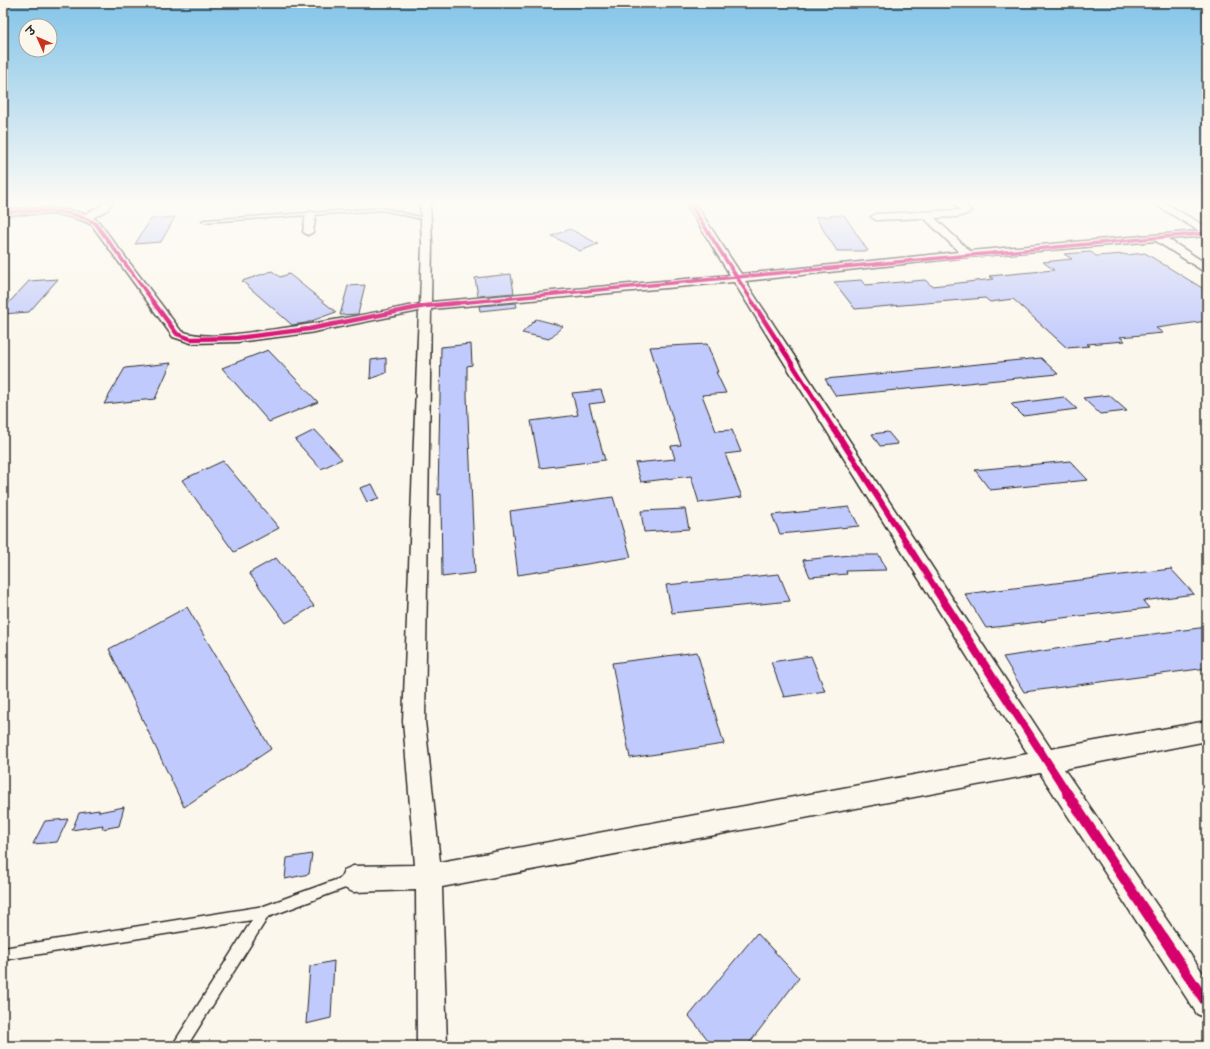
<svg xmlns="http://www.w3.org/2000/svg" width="1210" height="1049" font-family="Mali,'Playpen Sans Deva',sans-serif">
<rect width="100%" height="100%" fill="#fbf7ec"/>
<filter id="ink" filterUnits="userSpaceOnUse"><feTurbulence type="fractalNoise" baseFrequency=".025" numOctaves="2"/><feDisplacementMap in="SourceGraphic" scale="8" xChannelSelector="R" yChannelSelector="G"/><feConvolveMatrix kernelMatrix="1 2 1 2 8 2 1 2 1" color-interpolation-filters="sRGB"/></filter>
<g filter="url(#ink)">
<!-- building -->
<path fill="#c1cafc" stroke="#2b2b2b" d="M 844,215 L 868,251 L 837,251 L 815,217 Z
M 175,217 L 161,242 L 135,244 L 151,219 Z
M 570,229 L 598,244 L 580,251 L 552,236 Z
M 1091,252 L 1096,256 L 1124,254 L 1126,255 L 1145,253 L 1207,291 L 1207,321 L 1156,328 L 1163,333 L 1120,337 L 1125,341 L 1087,344 L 1090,346 L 1067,348 L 1013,299 L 990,302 L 985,298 L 855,309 L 834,282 L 861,280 L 865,285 L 925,280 L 932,286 L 994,279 L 989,276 L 1054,270 L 1043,262 L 1072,259 L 1064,254 Z
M 272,271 L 280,277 L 289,274 L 336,312 L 306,323 L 292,325 L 242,281 Z
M 511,274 L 514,293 L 478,296 L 475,278 Z
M 58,279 L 29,312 L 3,314 L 3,309 L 29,281 Z
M 365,285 L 358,314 L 340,315 L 348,286 Z
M 516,303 L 517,307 L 480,311 L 479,306 Z
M 536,319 L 563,326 L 549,339 L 522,333 Z
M 471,344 L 472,365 L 467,366 L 467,395 L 475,573 L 442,577 L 441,494 L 438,495 L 441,347 Z
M 707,344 L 718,372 L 716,372 L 726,393 L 702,395 L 716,431 L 732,430 L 741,452 L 725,454 L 742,497 L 699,503 L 691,476 L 641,482 L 635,463 L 675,459 L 671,446 L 681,445 L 650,347 Z
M 268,350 L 318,402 L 269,422 L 222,368 Z
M 386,358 L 386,373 L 370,379 L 371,360 Z
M 1041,358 L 1058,374 L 836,396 L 825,379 Z
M 171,363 L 155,399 L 104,404 L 125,368 Z
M 601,390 L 605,402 L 589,404 L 605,460 L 540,468 L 531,421 L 578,415 L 572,393 Z
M 1109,395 L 1127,411 L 1100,414 L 1083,398 Z
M 1064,397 L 1077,409 L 1023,416 L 1011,404 Z
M 315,430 L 342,459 L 321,469 L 295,440 Z
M 888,432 L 898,444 L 880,446 L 872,434 Z
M 223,461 L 279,528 L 234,552 L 182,480 Z
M 1070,461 L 1088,480 L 990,490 L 975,470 Z
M 372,484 L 379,498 L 367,502 L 360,488 Z
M 613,497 L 631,557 L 518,575 L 510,511 Z
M 849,507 L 859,526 L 780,534 L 772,515 Z
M 685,509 L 689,529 L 644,532 L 641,511 Z
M 850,555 L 879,555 L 886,570 L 846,571 L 847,574 L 810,577 L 803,560 Z
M 276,558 L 314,606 L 286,623 L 249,573 Z
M 1171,569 L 1194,594 L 1143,601 L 1149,608 L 1045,620 L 1046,621 L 1006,626 L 986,628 L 965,594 Z
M 779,574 L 790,601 L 672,613 L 666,585 Z
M 187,607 L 271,749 L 184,807 L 109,649 Z
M 1207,627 L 1207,668 L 1024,692 L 1003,657 L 1108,641 L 1107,640 Z
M 697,652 L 724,744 L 630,758 L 612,663 Z
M 811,656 L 825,691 L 784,697 L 771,662 Z
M 124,807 L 119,826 L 102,829 L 103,825 L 72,830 L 79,813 L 99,810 L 99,812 Z
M 68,819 L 57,842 L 33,844 L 45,821 Z
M 312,854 L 309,874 L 285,879 L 287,858 Z
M 757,933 L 799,978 L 747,1046 L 713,1046 L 689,1016 Z
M 334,961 L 331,1018 L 306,1024 L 310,966 Z"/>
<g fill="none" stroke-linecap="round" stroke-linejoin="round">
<defs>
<path id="lane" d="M 383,208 L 427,219 L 425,220 L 383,210 L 204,222 L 202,221 L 204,220 Z
M 352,874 L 356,876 L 358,880 L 356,884 L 268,917 L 187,1046 L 172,1046 L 252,920 L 3,960 L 3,948 L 264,906 Z"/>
<path id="street" d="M 104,202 L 113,202 L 107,210 L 93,218 L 98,221 L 181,331 C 205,340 235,334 260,331 C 314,325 366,314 420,304 L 422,244 L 420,202 L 430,202 L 432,244 L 431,302 L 730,275 L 685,202 L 694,202 L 741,274 L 959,252 L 924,218 L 876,220 L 871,217 L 876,214 L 960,210 L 953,202 L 963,202 L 971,211 C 962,219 946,217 935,218 L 970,251 L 1199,231 L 1151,202 L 1163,202 L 1207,227 L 1207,236 L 1168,239 L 1207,264 L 1207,272 L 1203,271 L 1156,241 L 968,257 L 745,281 L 1051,749 L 1207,721 L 1207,741 L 1064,769 L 1207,979 L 1207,1018 L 1197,1014 L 1040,773 L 442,887 L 447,1046 L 417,1046 L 416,890 L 353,892 L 344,888 L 340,879 L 344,870 L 353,866 L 415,865 L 403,721 L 419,311 L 309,333 L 237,342 L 191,343 L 173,337 L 92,225 C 64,210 33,214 3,215 L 3,209 C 31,209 58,206 85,214 L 101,206 ZM 734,282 L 1028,754 L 440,862 L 425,721 L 431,309 Z
M 311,211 L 316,214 L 313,232 L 308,235 L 303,232 L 306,214 Z"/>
</defs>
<!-- lane casing -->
<use href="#lane" stroke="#2b2b2b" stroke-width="3"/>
<!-- street casing -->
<use href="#street" stroke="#2b2b2b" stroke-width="3"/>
<!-- lane -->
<use href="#lane" fill="#fbf7ec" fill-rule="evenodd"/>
<!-- street -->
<use href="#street" fill="#fbf7ec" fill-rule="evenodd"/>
<defs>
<path id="cycleway-far4" d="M 689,202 L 754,304
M 3,212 C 35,211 66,207 95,223 L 155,304
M 447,304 C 700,281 953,255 1207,233"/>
<path id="cycleway-far3" d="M 154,303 L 177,334 L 191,339 L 237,338 L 309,329 L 425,306 L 458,303
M 753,303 L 835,431"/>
<path id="cycleway-far2" d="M 835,430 L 938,592"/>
<path id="cycleway-far1" d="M 937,591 L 1068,794"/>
<path id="cycleway" d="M 1067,793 L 1207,1004"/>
</defs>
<!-- cycleway-far4 casing -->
<use href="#cycleway-far4" stroke="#fbf7ec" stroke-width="5"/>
<!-- cycleway-far3 casing -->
<use href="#cycleway-far3" stroke="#fbf7ec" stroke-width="6"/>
<!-- cycleway-far2 casing -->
<use href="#cycleway-far2" stroke="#fbf7ec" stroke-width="8"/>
<!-- cycleway-far1 casing -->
<use href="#cycleway-far1" stroke="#fbf7ec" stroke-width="10"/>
<!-- cycleway casing -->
<use href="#cycleway" stroke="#fbf7ec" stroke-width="12"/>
<!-- cycleway-far4 -->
<use href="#cycleway-far4" stroke="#d6006c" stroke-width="3.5"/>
<!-- cycleway-far3 -->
<use href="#cycleway-far3" stroke="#d6006c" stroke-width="4.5"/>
<!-- cycleway-far2 -->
<use href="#cycleway-far2" stroke="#d6006c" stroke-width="6"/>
<!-- cycleway-far1 -->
<use href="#cycleway-far1" stroke="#d6006c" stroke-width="8"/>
<!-- cycleway -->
<use href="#cycleway" stroke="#d6006c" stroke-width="10"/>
</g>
</g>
<!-- sky -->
<linearGradient id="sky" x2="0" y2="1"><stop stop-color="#83c4e8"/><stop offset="0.58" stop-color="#fdfbf6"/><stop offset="1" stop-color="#fdfbf6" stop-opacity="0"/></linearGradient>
<rect width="1210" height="349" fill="url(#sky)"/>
<!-- margin -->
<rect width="1210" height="1049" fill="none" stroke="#fbf7ec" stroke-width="16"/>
<rect x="8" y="8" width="1194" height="1033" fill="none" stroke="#2b2b2b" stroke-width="1.5" filter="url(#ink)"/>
<!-- north arrow -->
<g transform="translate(38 38) rotate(315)"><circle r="19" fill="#fbf7ec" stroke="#a8a59f"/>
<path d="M0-3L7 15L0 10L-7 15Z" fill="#c8321e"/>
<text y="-6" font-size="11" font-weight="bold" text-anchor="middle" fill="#2b2b2b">उ</text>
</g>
</svg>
